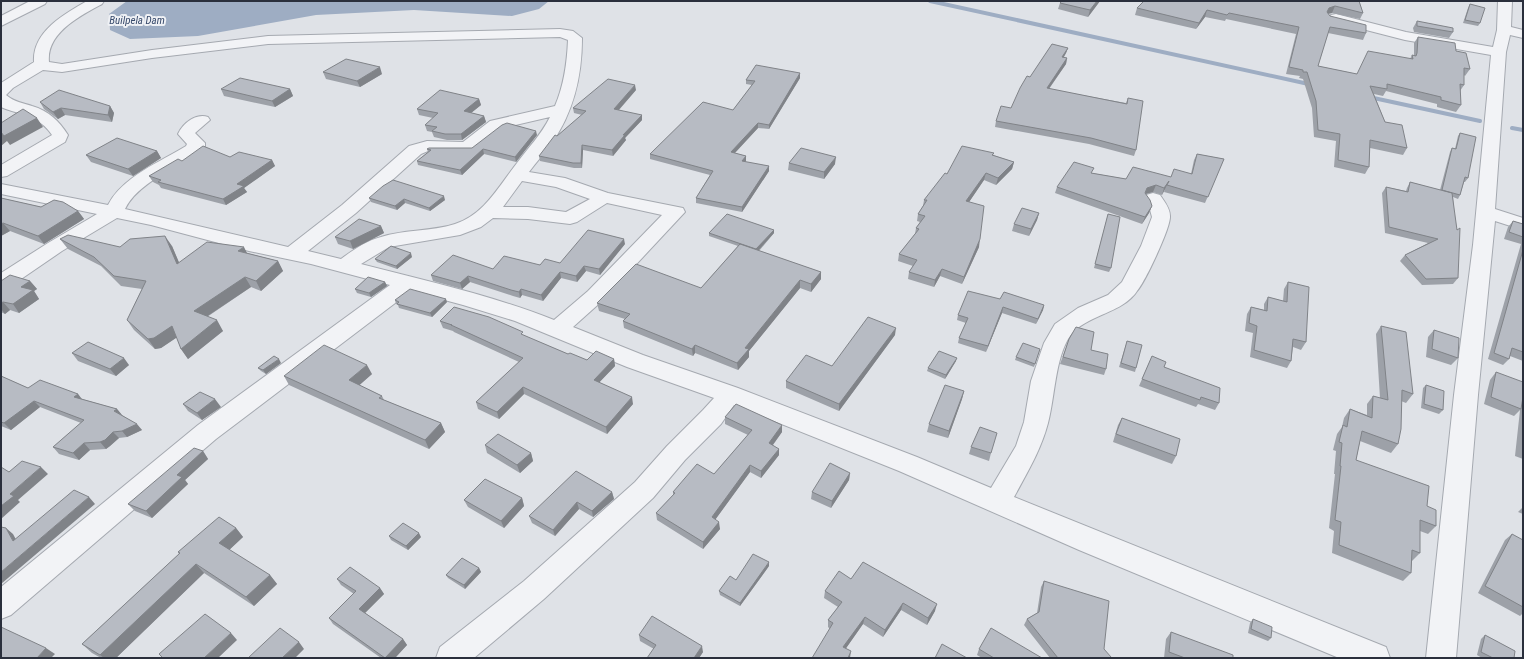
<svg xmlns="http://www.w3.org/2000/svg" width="1524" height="659" font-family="'Roboto Condensed',sans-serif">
<rect width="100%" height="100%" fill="#dfe2e7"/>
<!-- water -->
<path fill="#9eadc3" d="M 127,1 L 549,1 L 539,9 L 512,16 L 414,10 L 316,15 L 198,36 L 130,39 L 110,30 L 109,14 Z"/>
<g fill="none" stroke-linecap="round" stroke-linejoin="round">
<!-- stream -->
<path stroke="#9eadc3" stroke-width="4" d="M 930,1 L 1313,85
M 1369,97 L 1480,121
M 1512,128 L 1523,130"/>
<defs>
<path id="minor" d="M 30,1 L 47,1 L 45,4 L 1,26 L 1,16 Z
M 87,1 L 104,1 L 102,4 C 80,16 46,33 49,62 L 62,64 L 152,50 L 268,36 L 560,29 L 573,31 L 582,38 C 582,76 574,111 552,143 C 545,153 536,162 529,172 L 565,178 L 608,193 L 683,208 L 685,212 L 602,301 L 573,327 L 643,355 L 738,388 L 917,457 L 991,488 L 1016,446 L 1024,422 L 1031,381 L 1044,343 L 1055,324 L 1078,308 L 1108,295 L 1122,282 L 1141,246 L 1152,217 L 1149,206 L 1144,199 L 1146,195 L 1153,193 L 1160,195 C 1164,201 1170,208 1170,216 C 1171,227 1145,282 1137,291 C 1134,296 1127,302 1122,305 C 1108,314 1080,321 1070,336 C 1055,358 1055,397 1048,423 C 1041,450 1027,473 1014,497 L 1386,647 L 1390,658 L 1339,658 L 1079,550 L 899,471 L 734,405 L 721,424 L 685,460 L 653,498 L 544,599 L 474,658 L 436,658 L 440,647 L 524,581 L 635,482 L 667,446 L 703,410 L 714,398 L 627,367 L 515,321 L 463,305 L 411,291 L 216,439 L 11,615 L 1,619 L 1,587 L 198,425 L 390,285 L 311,264 L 249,251 L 151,225 L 117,218 L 62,251 L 8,288 L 1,290 L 1,273 L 48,243 L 97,214 L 1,194 L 1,184 L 108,205 C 122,177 160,162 186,146 L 187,144 L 178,134 C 183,123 196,113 208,117 L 210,120 L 195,133 L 205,143 L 205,146 L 198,154 C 175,168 137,184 125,209 L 288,247 L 342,205 L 409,146 L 427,141 L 463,142 L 490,121 L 555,106 C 564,85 567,63 568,40 L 560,37 L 268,44 L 152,58 L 62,72 L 43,70 L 13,88 L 6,95 C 14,102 23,103 32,106 C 49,111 59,121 68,135 L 65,142 L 7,176 L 1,177 L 1,165 L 52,135 C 40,116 20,115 1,107 L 1,83 L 34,62 C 32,32 64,14 87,1 ZM 550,117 C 541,135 528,148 517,163 C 499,186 484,215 455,224 C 431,232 405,229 381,237 C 366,241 353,250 341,259 L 308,251 L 356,213 L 421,154 L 428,151 L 467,152 L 473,151 L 502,128 ZM 522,181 L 556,187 L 590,199 L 566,212 L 528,207 L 503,207 ZM 607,203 L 662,215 L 588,291 L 554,320 C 491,295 426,281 361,264 L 389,247 L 460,235 L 481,227 L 493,218 L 528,219 L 570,224 L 577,222 Z
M 1498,1 L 1512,1 L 1511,27 L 1523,30 L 1523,38 L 1510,35 L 1506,52 L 1495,209 L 1523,218 L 1523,230 L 1495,221 L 1478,395 L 1456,658 L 1426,658 L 1454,395 L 1473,245 L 1491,55 L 1405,40 L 1331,21 L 1329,18 L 1331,15 L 1336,14 L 1406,32 L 1493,47 L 1497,30 Z"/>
</defs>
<!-- minor casing -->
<use href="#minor" stroke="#a5a9b0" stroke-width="2"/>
<!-- minor -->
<use href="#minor" fill="#f2f3f6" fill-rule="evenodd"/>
</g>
<!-- wall -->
<path fill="#9da1a8" d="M 1062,1 L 1100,1 L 1088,17 L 1058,9 L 1060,3 Z
M 1359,1 L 1363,13 L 1360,19 L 1332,13 L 1328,14 L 1330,16 L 1366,33 L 1363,40 L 1328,33 L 1318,66 L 1357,74 L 1410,59 L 1412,55 L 1414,56 L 1414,43 L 1418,37 L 1456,51 L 1470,69 L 1465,76 L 1464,75 L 1464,85 L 1460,91 L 1461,105 L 1456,112 L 1437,107 L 1437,104 L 1386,91 L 1383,96 L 1374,94 L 1385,122 L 1407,148 L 1403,155 L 1370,148 L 1369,167 L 1365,174 L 1334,167 L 1336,141 L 1314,137 L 1312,108 L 1303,79 L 1299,78 L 1300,76 L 1286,74 L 1296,34 L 1226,19 L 1225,21 L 1205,17 L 1196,29 L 1135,15 L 1137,8 Z
M 1470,4 L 1480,23 L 1478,26 L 1463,23 L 1468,8 Z
M 1417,21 L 1453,32 L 1449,38 L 1414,32 L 1413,28 Z
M 1068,48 L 1066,53 L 1064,57 L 1067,58 L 1066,64 L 1049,89 L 1126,103 L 1128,98 L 1136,150 L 1134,156 L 1089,144 L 995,127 L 996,121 L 1011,108 L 1030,77 Z
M 323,72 L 382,74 L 360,87 L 326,79 Z
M 800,78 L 769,129 L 758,128 L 735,153 L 746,156 L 746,161 L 745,162 L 769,166 L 769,171 L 742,212 L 696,203 L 696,198 L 710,175 L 650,159 L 650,154 L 733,110 L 752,85 L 746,84 L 746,80 Z
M 221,89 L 290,89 L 293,96 L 275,107 L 224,96 Z
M 636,90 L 619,110 L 642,120 L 625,138 L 626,140 L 613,156 L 583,150 L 582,168 L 574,168 L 540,161 L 539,156 L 557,136 L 582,115 L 574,113 L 573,108 Z
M 479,99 L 481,105 L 471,113 L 484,116 L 486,122 L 462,140 L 447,140 L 434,137 L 432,132 L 427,131 L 425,125 L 433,118 L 419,115 L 417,109 Z
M 40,102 L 110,106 L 114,113 L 112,122 L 65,115 L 58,119 L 44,109 Z
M 1460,133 L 1468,178 L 1465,182 L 1464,182 L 1460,195 L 1458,199 L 1453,197 L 1458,278 L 1453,284 L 1422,285 L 1400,261 L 1405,255 L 1428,243 L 1385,233 L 1382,193 L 1386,187 L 1406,191 L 1407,188 L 1410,182 L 1440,190 L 1450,152 L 1452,148 L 1455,149 L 1458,136 Z
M 537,135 L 516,162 L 484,154 L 462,175 L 418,165 L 417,161 L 428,152 L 427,149 L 472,148 Z
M 157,151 L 161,158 L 133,176 L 91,162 L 86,155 Z
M 994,153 L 993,155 L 1014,162 L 1012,169 L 996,185 L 984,180 L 969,202 L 979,247 L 962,284 L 940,276 L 934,287 L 908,279 L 909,272 L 913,266 L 898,261 L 899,254 L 915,234 L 916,228 L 920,222 L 917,221 L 918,214 L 923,206 L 924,200 L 947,174 Z
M 1197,154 L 1224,159 L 1205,203 L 1164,192 L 1165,189 L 1162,195 L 1153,192 L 1146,194 L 1152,206 L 1149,213 L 1142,224 L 1055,193 L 1057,187 L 1092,173 L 1126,179 L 1171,177 L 1191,174 L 1194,160 Z
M 230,157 L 272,160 L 275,166 L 244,188 L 247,192 L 226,205 L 161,188 L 159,185 L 153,182 L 149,176 L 182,161 Z
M 789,163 L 835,164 L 824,179 L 788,170 Z
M 1,198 L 41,207 L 78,211 L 84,219 L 44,244 L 10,231 L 1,236 Z
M 369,198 L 445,200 L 430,211 L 405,203 L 397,210 L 371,202 Z
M 1039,213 L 1037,220 L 1029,236 L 1012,231 L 1014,224 Z
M 1108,214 L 1111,268 L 1109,272 L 1094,268 Z
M 1513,221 L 1523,224 L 1523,361 L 1510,356 L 1509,359 L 1503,365 L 1488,359 L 1521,244 L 1504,239 L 1508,227 Z
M 381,226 L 384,233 L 353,249 L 338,244 L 335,237 Z
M 774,230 L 774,233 L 759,251 L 821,272 L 821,279 L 811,292 L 800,288 L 749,351 L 749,357 L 738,370 L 695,353 L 693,356 L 624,328 L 623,321 L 625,319 L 599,311 L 597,303 L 701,288 L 738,246 L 709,236 L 709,233 Z
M 60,239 L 120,247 L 172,246 L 179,263 L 247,253 L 278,261 L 283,271 L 261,291 L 251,287 L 207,317 L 223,331 L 188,359 L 181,349 L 177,337 L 161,348 L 155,349 L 134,330 L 127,320 L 142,289 L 121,286 L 101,266 L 68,249 Z
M 625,244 L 600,275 L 586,271 L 577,282 L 561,278 L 543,301 L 522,295 L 520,298 L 513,296 L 470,282 L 462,289 L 433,281 L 431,275 L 493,269 L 560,263 Z
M 412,257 L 397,269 L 377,262 L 375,259 Z
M 1,281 L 30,281 L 37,289 L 34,291 L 39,299 L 19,313 L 10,310 L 5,314 L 1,312 Z
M 385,282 L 387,286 L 371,297 L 357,293 L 355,289 Z
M 1288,282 L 1306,342 L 1301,350 L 1293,347 L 1291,361 L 1287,368 L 1250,357 L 1253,333 L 1245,331 L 1247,314 L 1251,307 L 1264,310 L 1264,304 L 1268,297 L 1283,301 L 1284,289 Z
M 1000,299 L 1044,305 L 1043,310 L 1036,324 L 1002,313 L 986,352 L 958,343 L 959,338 L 966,323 L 957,320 L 958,315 Z
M 395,300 L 447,302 L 432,317 L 399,308 L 398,305 L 396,304 Z
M 440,321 L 524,336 L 568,354 L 587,360 L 614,359 L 615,366 L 599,382 L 633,404 L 607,434 L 524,394 L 499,419 L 478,409 L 476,402 L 519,362 L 454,332 L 453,331 L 443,328 Z
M 1381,326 L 1413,394 L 1406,403 L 1401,401 L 1398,444 L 1391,453 L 1360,441 L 1356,460 L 1427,506 L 1436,526 L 1428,534 L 1420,531 L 1420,553 L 1412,561 L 1411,573 L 1403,581 L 1332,553 L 1334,531 L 1329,528 L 1335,474 L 1334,474 L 1336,451 L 1333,450 L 1337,434 L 1342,427 L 1344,418 L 1350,409 L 1367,415 L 1367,404 L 1373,396 L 1380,398 L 1376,334 Z
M 1434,330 L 1458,358 L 1451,365 L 1426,357 L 1428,337 Z
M 895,335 L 839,411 L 786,388 L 786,381 L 832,366 Z
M 1069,339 L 1091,350 L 1106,369 L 1104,375 L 1060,364 Z
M 1127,341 L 1136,368 L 1135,372 L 1119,367 Z
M 1040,349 L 1034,367 L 1015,360 L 1016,357 Z
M 72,353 L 129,365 L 116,376 L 78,361 Z
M 1152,356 L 1164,367 L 1219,403 L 1215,410 L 1198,404 L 1196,407 L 1139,386 Z
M 956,361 L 945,379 L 927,371 L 928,368 Z
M 281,363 L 266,374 L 261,371 L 258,368 Z
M 1496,372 L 1522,405 L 1523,404 L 1523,459 L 1515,456 L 1520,410 L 1514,416 L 1484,404 L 1490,380 Z
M 372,374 L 359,385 L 382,396 L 384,400 L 441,423 L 445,432 L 429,449 L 289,385 L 284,376 Z
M 1,376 L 28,388 L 78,394 L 82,399 L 117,409 L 122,415 L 142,430 L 127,437 L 119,438 L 110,446 L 106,449 L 90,450 L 79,460 L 59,454 L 53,447 L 81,423 L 40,407 L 11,430 L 1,426 Z
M 1426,385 L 1443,410 L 1439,414 L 1421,408 L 1423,388 Z
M 964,391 L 962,399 L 948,438 L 927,432 L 929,424 Z
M 183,404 L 221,407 L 202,420 L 188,411 Z
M 725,417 L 782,432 L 773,445 L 779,455 L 761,478 L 750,472 L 715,520 L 720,529 L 703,549 L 657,520 L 656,513 L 673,495 L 673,492 L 714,474 L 748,435 L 725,424 Z
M 1122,418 L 1176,456 L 1172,464 L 1113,442 L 1118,425 Z
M 485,445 L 531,453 L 533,461 L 520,473 L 487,453 Z
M 971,447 L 991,453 L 989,461 L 969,454 Z
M 203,451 L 208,459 L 185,480 L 188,484 L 152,518 L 135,511 L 128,504 Z
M 850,473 L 849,480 L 831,508 L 811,499 L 812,492 Z
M 612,492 L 614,499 L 593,517 L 579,509 L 555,536 L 532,523 L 529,516 Z
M 522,498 L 524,506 L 504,528 L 468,507 L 464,500 Z
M 1523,507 L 1523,514 L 1518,512 Z
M 236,528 L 243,537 L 229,550 L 270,575 L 277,584 L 254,606 L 204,573 L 116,658 L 101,658 L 92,653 L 82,644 L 179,554 L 178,552 Z
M 1512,534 L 1523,607 L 1523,613 L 1520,616 L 1478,593 L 1505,540 Z
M 389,536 L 421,537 L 408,550 L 391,540 Z
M 769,566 L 740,606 L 720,595 L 719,591 L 736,580 Z
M 479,568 L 481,572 L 465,589 L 448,578 L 446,575 Z
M 337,579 L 380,588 L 384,594 L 365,613 L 403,639 L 407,645 L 395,658 L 381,658 L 333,624 L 329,618 L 354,594 L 341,585 Z
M 851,579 L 935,611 L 927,625 L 901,610 L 883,637 L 863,624 L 846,648 L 850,658 L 829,628 L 828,627 L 828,620 L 838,607 L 824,598 L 825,591 Z
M 1044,581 L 1104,649 L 1110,658 L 1050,658 L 1024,625 L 1027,619 L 1037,613 L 1041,587 Z
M 1253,619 L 1271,638 L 1268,641 L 1248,633 L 1250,623 Z
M 1171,632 L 1233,658 L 1164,658 L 1166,639 Z
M 639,635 L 703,652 L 699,658 L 647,658 L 654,649 L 640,641 Z
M 1485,635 L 1514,658 L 1482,658 L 1477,655 L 1481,639 Z
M 979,649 L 1042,658 L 982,658 L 977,655 Z"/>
<!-- shaded-wall -->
<path fill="#808388" d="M 1097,1 L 1100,1 L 1088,17 L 1090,10 Z
M 1335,6 L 1332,13 L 1326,14 L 1329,8 Z
M 1207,10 L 1205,17 L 1196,29 L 1199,23 Z
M 1068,48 L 1066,53 L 1060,63 L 1062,57 Z
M 1067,58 L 1066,64 L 1045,94 L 1047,88 Z
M 380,67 L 382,74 L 360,87 L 357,81 Z
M 800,73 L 800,78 L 769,129 L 769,125 Z
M 635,85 L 636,90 L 615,114 L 614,109 Z
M 290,89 L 293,96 L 275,107 L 272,101 Z
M 479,99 L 481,105 L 466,117 L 464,111 Z
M 110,106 L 114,113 L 112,122 L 108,115 Z
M 61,108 L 65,115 L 58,119 L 53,112 Z
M 642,115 L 642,120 L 625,138 L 626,140 L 613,156 L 612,150 L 623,135 Z
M 484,116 L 486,122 L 462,140 L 461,134 Z
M 37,118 L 43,127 L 10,145 L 7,141 L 1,146 L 1,132 Z
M 758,123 L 758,128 L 731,157 L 731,152 Z
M 536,131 L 537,135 L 516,162 L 515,157 Z
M 582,145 L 583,150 L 582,168 L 581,163 Z
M 483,149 L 484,154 L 462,175 L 460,170 Z
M 157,151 L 161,158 L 133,176 L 128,169 Z
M 746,156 L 746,161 L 742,166 L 742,161 Z
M 836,157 L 835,164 L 824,179 L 824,172 Z
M 272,160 L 275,166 L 244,188 L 247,192 L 226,205 L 223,199 L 237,184 Z
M 1014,162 L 1012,169 L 996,185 L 998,178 Z
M 769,166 L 769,171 L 742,212 L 742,207 Z
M 986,173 L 984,180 L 965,208 L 966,201 Z
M 1169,181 L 1162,195 L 1164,188 Z
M 1156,185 L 1153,192 L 1145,194 L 1147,188 Z
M 444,196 L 445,200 L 430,211 L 429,208 Z
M 404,199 L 405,203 L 397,210 L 395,206 Z
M 1152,206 L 1149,213 L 1142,224 L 1145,217 Z
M 78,211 L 84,219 L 44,244 L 38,236 Z
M 1039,213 L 1037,220 L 1029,236 L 1031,229 Z
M 3,223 L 10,231 L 1,236 L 1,224 Z
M 381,226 L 384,233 L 353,249 L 350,241 Z
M 774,230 L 774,233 L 756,253 L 756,249 Z
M 165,236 L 172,246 L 184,274 L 177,264 Z
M 624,239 L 625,244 L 600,275 L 599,269 Z
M 980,239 L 979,247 L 962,284 L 964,277 Z
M 244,247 L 249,257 L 238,251 Z
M 411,253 L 412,257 L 397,269 L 396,266 Z
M 278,261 L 283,271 L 261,291 L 256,281 Z
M 584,266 L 586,271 L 577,282 L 576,276 Z
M 942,269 L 940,276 L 934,287 L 935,280 Z
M 560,272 L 561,278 L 543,301 L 541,295 Z
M 821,272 L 821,279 L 811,292 L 811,284 Z
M 468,276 L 470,282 L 462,289 L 460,283 Z
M 245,277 L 251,287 L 200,321 L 194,311 Z
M 800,280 L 800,288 L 749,351 L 749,357 L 738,370 L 737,363 L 745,348 Z
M 30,281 L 37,289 L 34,291 L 39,299 L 19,313 L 13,304 L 21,287 Z
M 385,282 L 387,286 L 371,297 L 369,293 Z
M 521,289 L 522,295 L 520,298 L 519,292 Z
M 446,299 L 447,302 L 432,317 L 430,313 Z
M 3,302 L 10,310 L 5,314 L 1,309 L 1,303 Z
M 1044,305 L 1043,310 L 1036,324 L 1038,319 Z
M 1003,307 L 1002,313 L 986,352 L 988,346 Z
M 217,320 L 223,331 L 188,359 L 181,349 Z
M 172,326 L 179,336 L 161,348 L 155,349 L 148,339 Z
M 896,328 L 895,335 L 839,411 L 839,404 Z
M 695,345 L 695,353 L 693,356 L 692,349 Z
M 124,358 L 129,365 L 116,376 L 110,369 Z
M 957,358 L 956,361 L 945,379 L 946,375 Z
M 279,359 L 281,363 L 266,374 L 263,370 Z
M 614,359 L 615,366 L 595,387 L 594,380 Z
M 367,365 L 372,374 L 354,390 L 349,380 Z
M 523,387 L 524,394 L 499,419 L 497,412 Z
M 964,391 L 962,399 L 948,438 L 949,431 Z
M 78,394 L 83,401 L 74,397 Z
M 632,397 L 633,404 L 607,434 L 606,427 Z
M 215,399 L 221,407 L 202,420 L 197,413 Z
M 34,401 L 40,407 L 11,430 L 4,423 Z
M 117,409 L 122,415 L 114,411 Z
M 441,423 L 445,432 L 429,449 L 425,440 Z
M 137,424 L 142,430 L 127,437 L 122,431 Z
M 782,425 L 782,432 L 769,450 L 769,443 Z
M 113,432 L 119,438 L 110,446 L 106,449 L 100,442 Z
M 84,443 L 90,450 L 79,460 L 73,453 Z
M 779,449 L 779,455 L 761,478 L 761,471 Z
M 203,451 L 208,459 L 185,480 L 188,484 L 152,518 L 146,511 L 177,475 Z
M 531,453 L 533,461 L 520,473 L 517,465 Z
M 750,465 L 750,472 L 712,524 L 712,517 Z
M 41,467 L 48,474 L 18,500 L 20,502 L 1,519 L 1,506 L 10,494 Z
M 850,473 L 849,480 L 831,508 L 832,501 Z
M 612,492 L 614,499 L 593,517 L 592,511 Z
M 89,497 L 95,504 L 1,584 L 1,572 Z
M 522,498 L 524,506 L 504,528 L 501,521 Z
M 577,502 L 579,509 L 555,536 L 553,530 Z
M 719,522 L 720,529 L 703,549 L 703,542 Z
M 6,528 L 13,534 L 20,547 L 13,541 Z
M 236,528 L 243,537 L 227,552 L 219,543 Z
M 419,533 L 421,537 L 408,550 L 406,546 Z
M 769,562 L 769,566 L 740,606 L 740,603 Z
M 196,564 L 204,573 L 116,658 L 104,658 L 100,655 Z
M 479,568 L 481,572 L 465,589 L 464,585 Z
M 270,575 L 277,584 L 254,606 L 246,597 Z
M 380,588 L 384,594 L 363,615 L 359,609 Z
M 903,603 L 901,610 L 883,637 L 885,630 Z
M 937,604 L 935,611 L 927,625 L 928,618 Z
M 865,617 L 863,624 L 842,654 L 843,647 Z
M 231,633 L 237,640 L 218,658 L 204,658 Z
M 403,639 L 407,645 L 395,658 L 385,658 Z
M 299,642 L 304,649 L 295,658 L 282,658 Z
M 702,646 L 703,652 L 699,658 L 694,658 Z
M 46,648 L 55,654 L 51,658 L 37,658 Z
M 851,651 L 850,658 L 848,658 Z"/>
<!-- building -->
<path fill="#b7bbc3" stroke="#808388" d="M 1062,1 L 1097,1 L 1090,10 L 1060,3 Z
M 1144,1 L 1359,1 L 1363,13 L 1335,6 L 1329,8 L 1327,12 L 1330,16 L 1366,25 L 1366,33 L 1330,27 L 1318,66 L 1357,74 L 1368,51 L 1413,59 L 1412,55 L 1416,56 L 1417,53 L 1418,37 L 1455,43 L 1456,51 L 1466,53 L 1470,69 L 1464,68 L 1464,85 L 1460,84 L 1461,105 L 1441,100 L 1441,97 L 1387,84 L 1387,89 L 1370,86 L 1385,122 L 1402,125 L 1407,148 L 1370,140 L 1369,167 L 1338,160 L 1340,134 L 1318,130 L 1316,101 L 1307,72 L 1303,72 L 1303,70 L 1289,67 L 1299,27 L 1229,13 L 1227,15 L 1207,10 L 1199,23 L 1137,8 Z
M 1470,4 L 1485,8 L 1480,23 L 1465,20 Z
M 1417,21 L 1453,28 L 1453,32 L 1417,26 Z
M 1052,44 L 1068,48 L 1062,57 L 1067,58 L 1047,88 L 1127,104 L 1128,98 L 1143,101 L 1136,150 L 1091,138 L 996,121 L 1001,106 L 1011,108 L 1020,88 L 1027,76 L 1030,77 Z
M 346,59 L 380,67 L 357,81 L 323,72 Z
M 756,65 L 800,73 L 769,125 L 758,123 L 731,152 L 746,156 L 742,161 L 769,166 L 742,207 L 696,198 L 713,171 L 650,154 L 703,102 L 733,110 L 755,81 L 746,80 Z
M 240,78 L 290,89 L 272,101 L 221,89 Z
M 608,79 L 635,85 L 614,109 L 642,115 L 623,135 L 625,135 L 612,150 L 582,145 L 581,163 L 573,163 L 539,156 L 555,135 L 557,136 L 586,111 L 573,108 Z
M 59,90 L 110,106 L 108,115 L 61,108 L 53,112 L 40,102 Z
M 440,90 L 479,99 L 464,111 L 484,116 L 461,134 L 445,134 L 432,131 L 437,127 L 425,125 L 438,113 L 417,109 Z
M 23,109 L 37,118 L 4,136 L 1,132 L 1,123 Z
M 507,123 L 536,131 L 515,157 L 483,149 L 460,170 L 417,161 L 431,150 L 427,149 L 429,148 L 472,148 L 502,125 Z
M 1460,133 L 1476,137 L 1468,178 L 1465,177 L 1460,195 L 1442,190 L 1452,148 L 1456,149 Z
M 117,138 L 157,151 L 128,169 L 86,155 Z
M 203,146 L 230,157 L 239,152 L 272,160 L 237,184 L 244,186 L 223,199 L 158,182 L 161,180 L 149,176 L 178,159 L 182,161 Z
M 962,146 L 994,153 L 992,155 L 1014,162 L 998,178 L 986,173 L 966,201 L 984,206 L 980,239 L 964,277 L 942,269 L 935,280 L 909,272 L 917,260 L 899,254 L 919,229 L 916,228 L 925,216 L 918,214 L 927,200 L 924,200 L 945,173 L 947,174 Z
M 801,148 L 836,157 L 824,172 L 789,163 Z
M 1197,154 L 1224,159 L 1208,197 L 1167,185 L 1169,181 L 1164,188 L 1156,185 L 1147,188 L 1145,193 L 1150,200 L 1152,206 L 1145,217 L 1057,187 L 1074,162 L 1094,168 L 1091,173 L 1126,179 L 1133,167 L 1171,177 L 1174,169 L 1192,174 Z
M 393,180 L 444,196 L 429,208 L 404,199 L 395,206 L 369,198 L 383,186 Z
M 1410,182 L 1452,193 L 1457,230 L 1460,228 L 1458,278 L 1426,279 L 1405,255 L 1438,239 L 1389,227 L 1386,187 L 1408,192 Z
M 1,198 L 41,207 L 54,200 L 63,202 L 78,211 L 38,236 L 3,223 L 1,224 Z
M 1022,208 L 1039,213 L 1031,229 L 1014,224 Z
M 727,214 L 774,230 L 756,249 L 709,233 Z
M 1108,214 L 1120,217 L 1111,268 L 1095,264 Z
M 359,219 L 381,226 L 350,241 L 335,237 Z
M 1513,221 L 1523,224 L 1523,237 L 1509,232 Z
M 588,230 L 624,239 L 599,269 L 584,266 L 576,276 L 560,272 L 541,295 L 521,289 L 519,292 L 511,290 L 468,276 L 460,283 L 431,275 L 453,255 L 493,269 L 504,256 L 540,265 L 545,259 L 560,263 Z
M 68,235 L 120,247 L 130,239 L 165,236 L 177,264 L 207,242 L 244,247 L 238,251 L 278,261 L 256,281 L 245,277 L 194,311 L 217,320 L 181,349 L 172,326 L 154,338 L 148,339 L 127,320 L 146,281 L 114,276 L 94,257 L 60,239 Z
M 740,244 L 821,272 L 811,284 L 800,280 L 745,348 L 749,349 L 737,363 L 695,345 L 692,349 L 623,321 L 630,314 L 597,303 L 636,264 L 701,288 Z
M 391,246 L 411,253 L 396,266 L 375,259 Z
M 1523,250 L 1523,352 L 1512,348 L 1509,359 L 1494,353 Z
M 10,275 L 30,281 L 21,287 L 33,290 L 13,304 L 3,302 L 1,303 L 1,281 Z
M 368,277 L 385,282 L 369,293 L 355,289 Z
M 1288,282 L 1309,287 L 1306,342 L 1293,339 L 1291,361 L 1254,350 L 1257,326 L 1249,323 L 1251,307 L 1267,311 L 1268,297 L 1287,302 Z
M 410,289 L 446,299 L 430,313 L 397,304 L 399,302 L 395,300 Z
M 968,291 L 1000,299 L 1004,292 L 1044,305 L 1038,319 L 1003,307 L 988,346 L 959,338 L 968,318 L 958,315 Z
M 454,307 L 489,317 L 523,332 L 521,334 L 568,354 L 570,353 L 587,360 L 596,351 L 614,359 L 594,380 L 632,397 L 606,427 L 523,387 L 497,412 L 476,402 L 523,358 L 451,325 L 452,325 L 440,321 Z
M 868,317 L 896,328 L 839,404 L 786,381 L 806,355 L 832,366 Z
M 1381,326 L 1406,332 L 1413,394 L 1402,390 L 1401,429 L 1398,444 L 1362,431 L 1356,460 L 1429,486 L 1427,506 L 1436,510 L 1436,526 L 1420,520 L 1420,553 L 1412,550 L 1411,573 L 1339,545 L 1341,522 L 1335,520 L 1341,466 L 1340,466 L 1342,443 L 1339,442 L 1343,425 L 1347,427 L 1350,409 L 1372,418 L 1373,396 L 1388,400 Z
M 1076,327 L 1094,332 L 1091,350 L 1108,354 L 1106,369 L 1063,357 L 1069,339 Z
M 1434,330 L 1459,338 L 1458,358 L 1432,349 Z
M 1127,341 L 1142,345 L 1136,368 L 1121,363 Z
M 88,342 L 124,358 L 110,369 L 72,353 Z
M 1023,343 L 1040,349 L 1035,364 L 1016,357 Z
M 324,345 L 367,365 L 349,380 L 382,396 L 379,398 L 441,423 L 425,440 L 284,376 Z
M 939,351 L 957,358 L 946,375 L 928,368 Z
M 274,356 L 279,359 L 263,370 L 258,368 Z
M 1152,356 L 1166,362 L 1164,367 L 1220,388 L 1219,403 L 1201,397 L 1200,400 L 1142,379 Z
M 1496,372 L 1523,382 L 1523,397 L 1521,409 L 1491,397 Z
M 1,376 L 28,388 L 40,380 L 78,394 L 74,397 L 117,409 L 114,411 L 137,424 L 122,431 L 113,432 L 105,440 L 100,442 L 84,443 L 73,453 L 53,447 L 84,420 L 34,401 L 4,423 L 1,422 Z
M 945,385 L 964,391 L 949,431 L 929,424 Z
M 1426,385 L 1444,391 L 1443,410 L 1424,404 Z
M 200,392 L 215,399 L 197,413 L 183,404 Z
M 736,404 L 782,425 L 769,443 L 779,449 L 761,471 L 750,465 L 712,517 L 719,522 L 703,542 L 656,513 L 675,493 L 673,492 L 697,464 L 714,474 L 752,430 L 725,417 Z
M 1122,418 L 1180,439 L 1176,456 L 1116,434 Z
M 980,427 L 997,433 L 991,453 L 971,447 Z
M 498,434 L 531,453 L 517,465 L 485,445 Z
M 194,448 L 203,451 L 177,475 L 182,477 L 146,511 L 128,504 Z
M 22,461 L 41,467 L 10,494 L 14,496 L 1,506 L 1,467 L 9,472 Z
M 830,463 L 850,473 L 832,501 L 812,492 Z
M 576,471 L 612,492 L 592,511 L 577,502 L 553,530 L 529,516 Z
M 485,479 L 522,498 L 501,521 L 464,500 Z
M 74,490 L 89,497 L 1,572 L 1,527 L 6,528 L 13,541 Z
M 219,517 L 236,528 L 219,543 L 270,575 L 246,597 L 196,564 L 100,655 L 82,644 L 180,553 L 178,552 Z
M 403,523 L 419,533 L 406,546 L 389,536 Z
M 1512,534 L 1523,540 L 1523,607 L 1485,586 Z
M 753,554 L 769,562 L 740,603 L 719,591 L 730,576 L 736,580 Z
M 462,558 L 479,568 L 464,585 L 446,575 Z
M 863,562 L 937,604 L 928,618 L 903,603 L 885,630 L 865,617 L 843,647 L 851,651 L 848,658 L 812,658 L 833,623 L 828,620 L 842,602 L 825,591 L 839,571 L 851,579 Z
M 350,567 L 380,588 L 359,609 L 403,639 L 385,658 L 329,618 L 356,591 L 337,579 Z
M 1044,581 L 1109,601 L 1104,649 L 1111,657 L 1109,658 L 1058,658 L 1027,619 L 1039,612 Z
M 205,614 L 231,633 L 204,658 L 163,658 L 159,654 Z
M 652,616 L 702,646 L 694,658 L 647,658 L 656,645 L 639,635 Z
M 1253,619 L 1272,627 L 1271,638 L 1251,629 Z
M 1,627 L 46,648 L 37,658 L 1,658 Z
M 280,628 L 299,642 L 282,658 L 248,658 Z
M 991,628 L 1042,658 L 994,658 L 979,649 Z
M 1171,632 L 1233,655 L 1233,658 L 1185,658 L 1169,652 Z
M 1485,635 L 1515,651 L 1514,658 L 1493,658 L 1481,652 Z
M 942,644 L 967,658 L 935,658 Z"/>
<g text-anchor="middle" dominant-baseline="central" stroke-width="4" stroke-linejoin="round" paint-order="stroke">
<!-- far-water labels -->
<g font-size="11" font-style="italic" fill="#394b6c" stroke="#eff1f5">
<text x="137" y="20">Builpela Dam</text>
</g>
</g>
<!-- border -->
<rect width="1524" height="659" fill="none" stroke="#2a2f3c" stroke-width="4"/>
</svg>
